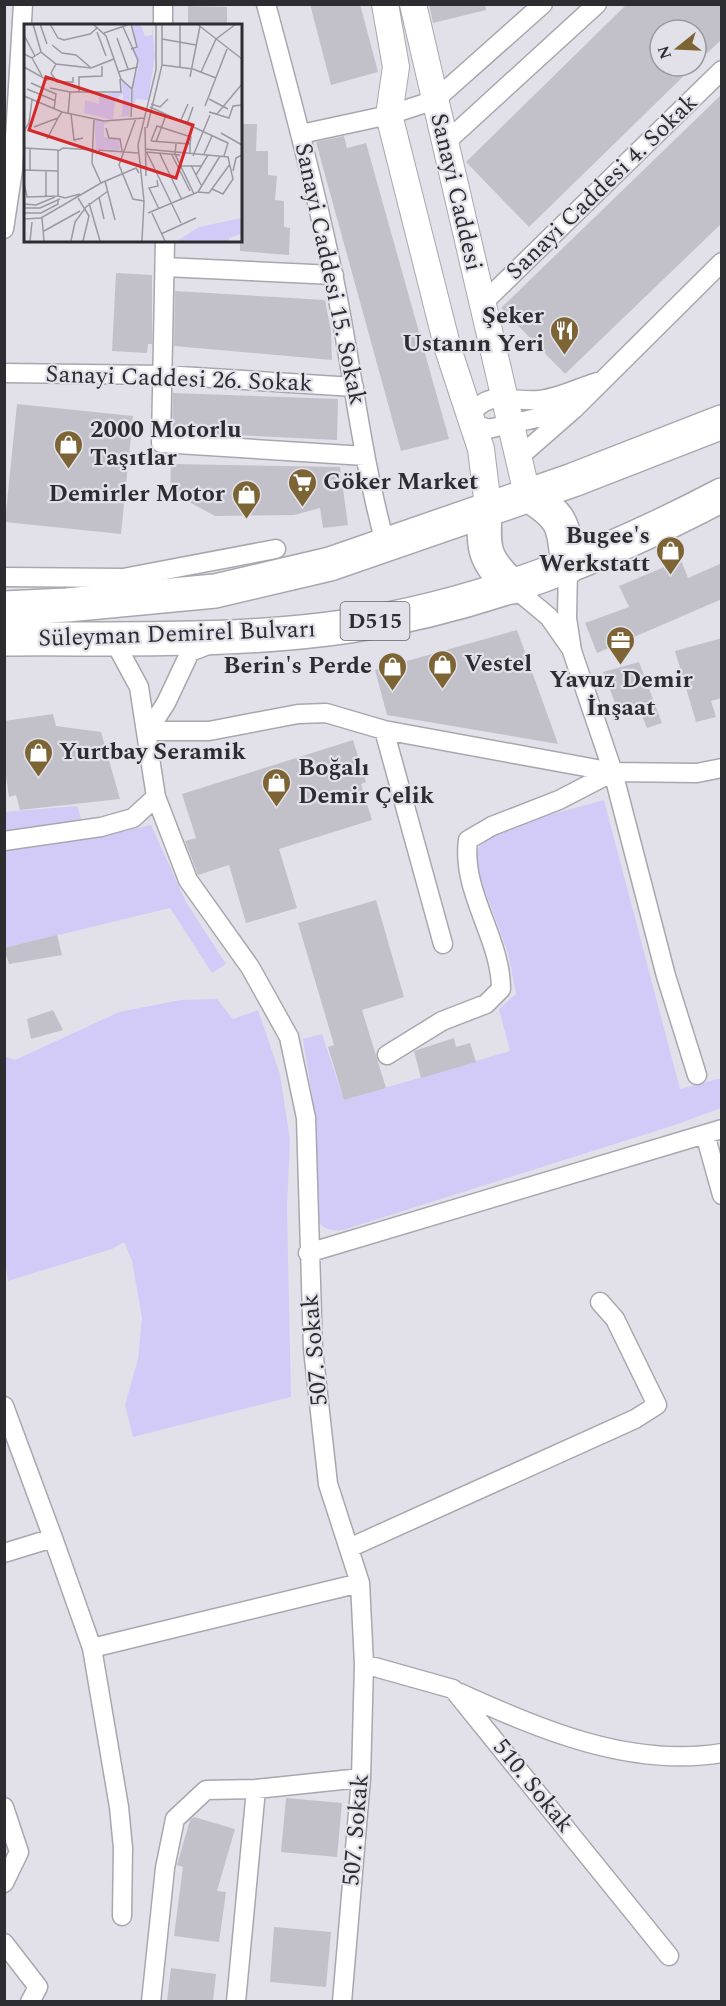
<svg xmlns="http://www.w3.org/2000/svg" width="726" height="2006" font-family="Spectral,serif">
<rect width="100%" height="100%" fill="#e2e1ea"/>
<!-- green -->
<path fill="#d3cbf7" d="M 604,800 L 680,1089 L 721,1078 L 721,1108 L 675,1125 L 343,1230 C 329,1232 322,1229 315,1216 L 314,1108 L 303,1039 L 322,1034 L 344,1100 L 510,1051 L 499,1009 L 516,994 L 508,953 L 474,861 L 479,847 L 502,828 Z
M 77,806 L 82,821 L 5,835 L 4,812 Z
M 151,825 L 186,902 L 226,964 L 212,973 L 170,908 L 5,948 L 5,851 L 77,841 Z
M 217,999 L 233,1019 L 258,1010 L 280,1074 L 290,1140 L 287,1208 L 291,1397 L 133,1437 L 125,1405 L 138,1359 L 142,1318 L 132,1261 L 124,1242 L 112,1249 L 8,1281 L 4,1254 L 5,1056 L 15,1060 L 119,1012 L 181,1000 Z"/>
<!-- building -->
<path fill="#c2c1ca" d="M 310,4 L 360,4 L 378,72 L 331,85 Z
M 429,4 L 485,4 L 486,10 L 433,23 Z
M 627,4 L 722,4 L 722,39 L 696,64 L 696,30 L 660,30 L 660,66 L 694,66 L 529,227 L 466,162 Z
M 188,6 L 227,7 L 227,26 L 188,26 Z
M 722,94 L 722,223 L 565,374 L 501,308 Z
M 240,124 L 257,124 L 256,151 L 268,151 L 268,175 L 277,176 L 275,200 L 284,201 L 284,227 L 290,228 L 289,255 L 240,251 Z
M 344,136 L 347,148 L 366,143 L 449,439 L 401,451 L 316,142 Z
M 116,273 L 152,275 L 152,344 L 148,344 L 147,353 L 112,351 Z
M 175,291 L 325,300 L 331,331 L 332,360 L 174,346 Z
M 173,393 L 338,399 L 337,440 L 172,432 Z
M 17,404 L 133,416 L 121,534 L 5,522 Z
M 171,464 L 340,467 L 348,525 L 323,528 L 320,508 L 294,515 L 215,516 L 191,503 L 191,496 L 170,496 Z
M 681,560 L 688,578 L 722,563 L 722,599 L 597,653 L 585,623 L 629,607 L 619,586 Z
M 517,630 L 558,744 L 387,715 L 375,670 Z
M 722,638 L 722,698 L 711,701 L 716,717 L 696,722 L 675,651 Z
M 639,662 L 662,723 L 647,728 L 641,713 L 633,716 L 631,709 L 624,711 L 622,707 L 617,708 L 603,672 Z
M 53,714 L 56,726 L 101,732 L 120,799 L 20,810 L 16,795 L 9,797 L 4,761 L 4,721 Z
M 353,740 L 366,782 L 361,784 L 372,820 L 279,849 L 297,908 L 246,923 L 229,865 L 198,875 L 185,841 L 196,838 L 182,794 Z
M 376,900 L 404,997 L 362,1010 L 386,1088 L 344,1100 L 328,1047 L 334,1045 L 298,923 Z
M 57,935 L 62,955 L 9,964 L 4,948 Z
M 53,1010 L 63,1030 L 31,1039 L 27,1019 Z
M 454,1038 L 456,1047 L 470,1043 L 476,1062 L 421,1078 L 414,1051 Z
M 286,1798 L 342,1803 L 337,1857 L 281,1852 Z
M 194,1817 L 235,1829 L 217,1891 L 226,1892 L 219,1942 L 174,1936 L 183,1867 L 177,1865 L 190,1820 Z
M 274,1927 L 331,1932 L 326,1987 L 270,1982 Z
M 171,1968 L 216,1974 L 213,2001 L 167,2001 Z"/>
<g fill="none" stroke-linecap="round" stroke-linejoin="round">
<defs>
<path id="street" d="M 163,4 L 163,26
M 266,4 C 290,94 314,183 333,274 C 352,364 361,457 386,546
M 301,134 L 389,115 L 435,100 L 543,4
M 445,143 L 597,4
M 4,229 L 13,170 L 23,4
M 165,240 L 161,443 L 365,456
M 165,267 L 334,275
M 482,304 L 722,70
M 4,373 L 164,375 L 354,387
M 471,414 C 491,388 511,403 539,400 C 559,398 578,388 597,382
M 475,424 L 488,429 L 572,410
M 518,458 L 574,409 L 722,262
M 568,567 L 567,618 L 572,651 L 613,772 L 666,976 L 697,1075
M 4,577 L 123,578 L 276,549
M 513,587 L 549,617 L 570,647
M 113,639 L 139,687 L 156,797 L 188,880 L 250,967 L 289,1037 L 306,1118 L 313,1349 L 328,1484 L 360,1583 L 364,1664 L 361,1778 L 342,2002
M 384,730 L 443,944
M 148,731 L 209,731 L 298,714 L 326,713 L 384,730 L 613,772 L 697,773 L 722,768
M 148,731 L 166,703 L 190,652 L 208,645
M 4,841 L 101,827 L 133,818 L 156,797
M 387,1055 L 442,1021 L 486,1004 L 501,989 C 501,938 461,892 468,840 L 492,826 L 559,800 L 613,772
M 705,1134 L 722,1195
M 308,1253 L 722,1129
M 4,1406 L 53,1538
M 349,1548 L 635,1419 L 657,1405 L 615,1319 L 600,1302
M 4,1553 L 53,1538 L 92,1648 L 360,1583
M 92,1648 L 119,1807 L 123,1848 L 122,1916
M 364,1664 L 453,1689 L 669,1956
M 460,1693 C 541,1730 631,1768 722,1753
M 4,1807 L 19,1852 L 4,1883
M 4,1943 L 38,1987 L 30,2002
M 151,2002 L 165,1868 L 175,1819 L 206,1790 L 256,1789 L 361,1778
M 236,2002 L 256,1789"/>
<path id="secondary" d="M 385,4 L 396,67 L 389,115 L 448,349 L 481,449 L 487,498 L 485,510
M 413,4 L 527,494"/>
<path id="highway" d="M 527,494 C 565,518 563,524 568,567
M 485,510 C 483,550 483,559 513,587
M 4,608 L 67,605 L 215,591 L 330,564 L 573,480 L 722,422
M 4,639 C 119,638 237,643 350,626 C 482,605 604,557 722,495"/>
</defs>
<!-- street casing -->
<use href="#street" stroke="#a8a7b0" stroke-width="21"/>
<!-- secondary casing -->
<use href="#secondary" stroke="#a8a7b0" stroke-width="28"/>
<!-- highway casing -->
<use href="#highway" stroke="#a8a7b0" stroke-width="36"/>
<!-- street -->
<use href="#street" stroke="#fff" stroke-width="18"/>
<!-- secondary -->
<use href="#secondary" stroke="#fff" stroke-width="26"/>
<!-- highway -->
<use href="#highway" stroke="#fff" stroke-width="33"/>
</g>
<!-- icons -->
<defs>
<symbol id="restaurant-pin" viewBox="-11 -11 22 30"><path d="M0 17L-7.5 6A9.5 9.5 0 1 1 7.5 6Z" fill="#7c6434" stroke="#e2e1ea"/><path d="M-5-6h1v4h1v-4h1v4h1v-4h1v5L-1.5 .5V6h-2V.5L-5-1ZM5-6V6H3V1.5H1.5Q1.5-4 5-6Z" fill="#fff"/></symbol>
<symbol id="shop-pin" viewBox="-11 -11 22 30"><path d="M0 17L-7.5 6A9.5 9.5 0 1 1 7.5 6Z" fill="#7c6434" stroke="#e2e1ea"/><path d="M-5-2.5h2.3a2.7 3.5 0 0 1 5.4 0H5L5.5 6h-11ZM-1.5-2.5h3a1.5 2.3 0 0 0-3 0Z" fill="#fff"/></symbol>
<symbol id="supermarket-pin" viewBox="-11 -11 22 30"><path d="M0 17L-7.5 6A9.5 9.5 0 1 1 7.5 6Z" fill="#7c6434" stroke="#e2e1ea"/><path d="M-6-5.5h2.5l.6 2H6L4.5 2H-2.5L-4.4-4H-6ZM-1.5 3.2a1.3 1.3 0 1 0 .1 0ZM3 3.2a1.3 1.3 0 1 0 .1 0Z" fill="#fff"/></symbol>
<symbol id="office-pin" viewBox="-11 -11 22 30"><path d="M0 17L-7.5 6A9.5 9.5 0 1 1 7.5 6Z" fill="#7c6434" stroke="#e2e1ea"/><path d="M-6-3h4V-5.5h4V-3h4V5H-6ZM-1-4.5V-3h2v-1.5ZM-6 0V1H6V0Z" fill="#fff"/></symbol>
</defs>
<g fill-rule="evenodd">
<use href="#restaurant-pin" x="548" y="314" width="33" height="45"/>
<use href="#shop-pin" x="52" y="428" width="33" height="45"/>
<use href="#supermarket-pin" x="286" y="466" width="33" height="45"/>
<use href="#shop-pin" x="230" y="478" width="33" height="45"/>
<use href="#shop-pin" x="654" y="534" width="33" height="45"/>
<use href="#office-pin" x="604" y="624" width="33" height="45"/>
<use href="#shop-pin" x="426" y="648" width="33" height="45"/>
<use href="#shop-pin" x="376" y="650" width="33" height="45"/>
<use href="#shop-pin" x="22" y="736" width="33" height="45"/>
<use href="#shop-pin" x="260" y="766" width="33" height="45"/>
</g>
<g text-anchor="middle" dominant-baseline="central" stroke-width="4.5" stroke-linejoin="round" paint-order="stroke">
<!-- shield labels -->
<rect fill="#e2e1ea" stroke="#636268" stroke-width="1.5" x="340.5" y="602" width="69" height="38" rx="4.5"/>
<g font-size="22" font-weight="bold" fill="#2d2c30">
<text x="375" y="621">D515</text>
</g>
<!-- street labels -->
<g font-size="24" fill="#2d2c30" stroke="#e2e1ea">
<text transform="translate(602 187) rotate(-44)">Sanayi Caddesi 4. Sokak</text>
<text transform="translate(456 192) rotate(77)">Sanayi Caddesi</text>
<text transform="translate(330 274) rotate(78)">Sanayi Caddesi 15. Sokak</text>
<text transform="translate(179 379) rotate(2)">Sanayi Caddesi 26. Sokak</text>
<text transform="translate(177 634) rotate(-2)">Süleyman Demirel Bulvarı</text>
<text transform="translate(315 1350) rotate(-95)">507. Sokak</text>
<text transform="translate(533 1786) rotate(51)">510. Sokak</text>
<text transform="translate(356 1830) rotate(-85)">507. Sokak</text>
</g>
<!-- poi labels -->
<g font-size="24" font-weight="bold" fill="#2d2c30" stroke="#e2e1ea" text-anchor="start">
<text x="544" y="316" text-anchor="end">Şeker<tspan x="544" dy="28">Ustanın Yeri</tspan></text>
<text x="90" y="430">2000 Motorlu<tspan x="90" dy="28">Taşıtlar</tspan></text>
<text x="323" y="482">Göker Market</text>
<text x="225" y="494" text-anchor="end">Demirler Motor</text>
<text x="650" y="536" text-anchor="end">Bugee's<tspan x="650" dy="28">Werkstatt</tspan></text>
<text x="464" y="664">Vestel</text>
<text x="372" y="666" text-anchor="end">Berin's Perde</text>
<text x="621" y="680" text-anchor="middle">Yavuz Demir<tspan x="621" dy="28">İnşaat</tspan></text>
<text x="59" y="752">Yurtbay Seramik</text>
<text x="298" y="768">Boğalı<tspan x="298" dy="28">Demir Çelik</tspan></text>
</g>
</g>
<!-- overview -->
<g transform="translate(24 24)">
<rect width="218" height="218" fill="#e2e1ea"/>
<path d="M 128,0 L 131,32 L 124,76 L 112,75 L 108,87 L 109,59 L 115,42 L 108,26 L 113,24 L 108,1 L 117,1 L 121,12 L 128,11 ZM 97,56 L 107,65 L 105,92 L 93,93 L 98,91 L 99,69 L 91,77 L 89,96 L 60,89 L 61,76 L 75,80 L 75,71 L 99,67 ZM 71,96 L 86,98 L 80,100 L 80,113 L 95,115 L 96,126 L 73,125 L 72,137 ZM 217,194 L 217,210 L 205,214 L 205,217 L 153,217 L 175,203 Z" fill="#d3cbf7"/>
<path fill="none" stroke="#9a99a0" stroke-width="1.5" d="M 9,0 L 17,28 L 32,40 L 67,44 L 90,35M 16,0 L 23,20M 26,0 L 34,14 L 40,16 L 66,10 L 73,4M 69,0 L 82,12 L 97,55 L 108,65 L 107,93M 173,0 L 218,35M 99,3 L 114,36 L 108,65M 73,8 L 82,32M 80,9 L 106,0M 0,11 L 11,32M 93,14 L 104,45M 138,15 L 172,21M 28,21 L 38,29 L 52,31 L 66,43M 107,25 L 113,23 L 107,0M 0,30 L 8,34 L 17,28M 8,34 L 18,52M 32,40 L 27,49 L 33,58 L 49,58 L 49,53M 138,41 L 169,45 L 192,54M 0,43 L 23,56 L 29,54M 156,43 L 156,0M 94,48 L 114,43M 177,48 L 192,15 L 212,0M 166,53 L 176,2M 7,59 L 32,70 L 30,85M 218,60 L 193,90 L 185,88 L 205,94 L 209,82 L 218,81M 26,64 L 46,68M 3,65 L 32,77M 55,68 L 97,68 L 96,55M 0,72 L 38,88 L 80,97 L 120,94M 185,75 L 204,85M 127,80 L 136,83 L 144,75M 181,82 L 203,25M 126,83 L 204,119 L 200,132M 44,90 L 46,68 L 55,68 L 55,53 L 78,52 L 78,42M 47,90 L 50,116 L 59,114M 70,94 L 68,139 L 77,159M 112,94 L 95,141 L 109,175 L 120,177M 156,98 L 164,80M 163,100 L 169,83M 10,103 L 34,94 L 38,88M 121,103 L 122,152M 82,104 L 85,114 L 96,115 L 98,127M 123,104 L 138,41 L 138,0M 0,107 L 5,99 L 8,76M 197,109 L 218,121M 23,115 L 34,94M 127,117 L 133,102 L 167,113 L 166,120M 127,117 L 166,120 L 166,129M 132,118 L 142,91M 152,120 L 151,130 L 170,170M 0,124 L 34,126M 6,124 L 6,146M 121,125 L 204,133 L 209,155 L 199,170 L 188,165M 74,126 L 114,129M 122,128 L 156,131M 123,129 L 157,199M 136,130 L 158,176M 180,130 L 188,112M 148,131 L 166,167M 169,132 L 186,91M 167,141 L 177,161M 156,142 L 178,142M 0,146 L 34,147M 22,146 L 22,172M 209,147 L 212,134 L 218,131M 172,151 L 184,131M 133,156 L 134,162 L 125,164 L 135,185M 81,157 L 91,196M 0,159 L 3,173 L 34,172M 174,168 L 196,132M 56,170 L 41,174 L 34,172 L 34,127 L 39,124 L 69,126M 75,173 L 80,195M 54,174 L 65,192 L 59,217M 65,179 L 76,217M 0,180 L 12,181 L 31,173M 0,184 L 16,184 L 36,175M 0,189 L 17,189 L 34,180 L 34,175M 124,189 L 174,168 L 185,169 L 206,140M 128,189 L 141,217M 18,194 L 20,217M 0,195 L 17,194 L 77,159 L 112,144 L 115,149M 20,207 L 56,187M 137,210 L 172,194M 6,217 L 8,198M 47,217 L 51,198 L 62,183 L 84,167M 118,217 L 120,177 L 114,121 L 132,46 L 132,0"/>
<path fill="#d62828" fill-opacity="0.15" stroke="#d62828" stroke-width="3" d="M 22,53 L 169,101 L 152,154 L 5,106 Z"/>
<rect width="218" height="218" fill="none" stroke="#2d2c30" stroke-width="3"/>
</g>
<!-- border -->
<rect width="726" height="2006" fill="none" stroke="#2d2c30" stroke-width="12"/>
<!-- north arrow -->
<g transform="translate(678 48) rotate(252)"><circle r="28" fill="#e2e1ea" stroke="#9a99a0" stroke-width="1.5"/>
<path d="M0-4.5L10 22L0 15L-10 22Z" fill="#7c6434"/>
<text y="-9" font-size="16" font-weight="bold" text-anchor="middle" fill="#2d2c30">N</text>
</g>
</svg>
